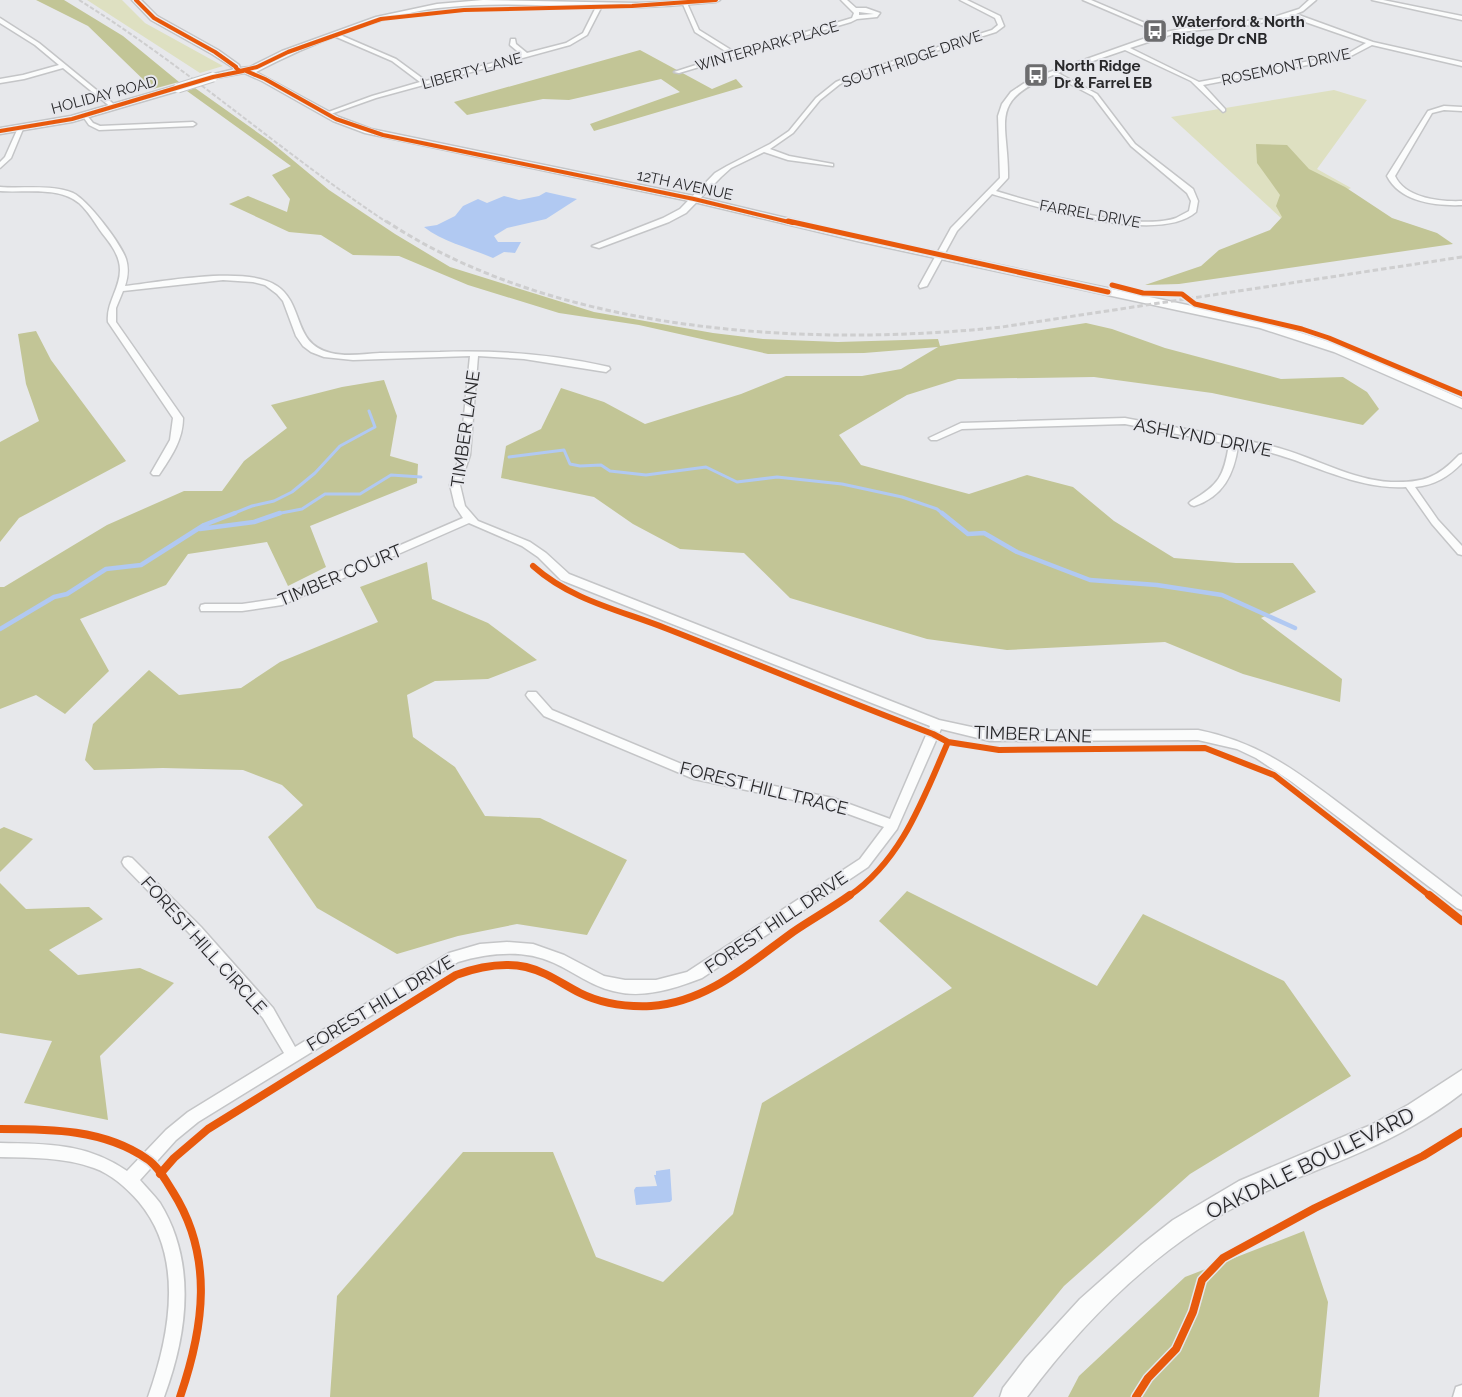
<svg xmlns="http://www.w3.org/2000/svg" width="1462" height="1397" font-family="Raleway,sans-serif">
<rect width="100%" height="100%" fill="#e7e8eb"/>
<!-- green -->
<path fill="#dee0c1" d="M 87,0 L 122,0 L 145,23 L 223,66 L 200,73 Z
M 1334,90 L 1367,100 L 1317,169 L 1351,188 L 1282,219 L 1171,117 Z"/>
<!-- forest -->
<path fill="#c2c596" d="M 36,0 L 64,0 L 123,36 L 179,82 L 153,89 L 88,26 Z
M 640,50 L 712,89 L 736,79 L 743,87 L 594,131 L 590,124 L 680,92 L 661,79 L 569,100 L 543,99 L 467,115 L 454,102 Z
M 195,88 L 271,142 L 329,190 L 395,234 L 450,267 L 594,312 L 713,333 L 763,339 L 838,342 L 938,339 L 940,346 L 1086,323 L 1112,329 L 1165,348 L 1281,379 L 1343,377 L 1367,392 L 1379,409 L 1363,425 L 1212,393 L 1094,377 L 958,379 L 907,395 L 839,435 L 861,465 L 969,494 L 1027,475 L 1073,487 L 1114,521 L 1174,558 L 1236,563 L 1293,563 L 1316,592 L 1261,618 L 1342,679 L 1340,702 L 1243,674 L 1165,642 L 1007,650 L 927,639 L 790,598 L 744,553 L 680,549 L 633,524 L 594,497 L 501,478 L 506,446 L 541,429 L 561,388 L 604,402 L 645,424 L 741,394 L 786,376 L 862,376 L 901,369 L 938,347 L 864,353 L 768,354 L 639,325 L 559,313 L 468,285 L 399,256 L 353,255 L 321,235 L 289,232 L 229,204 L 248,196 L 287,212 L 290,199 L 272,175 L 291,166 L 187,91 Z
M 1256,144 L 1287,145 L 1309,169 L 1345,187 L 1392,218 L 1437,233 L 1453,244 L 1179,284 L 1145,285 L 1201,266 L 1219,250 L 1270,230 L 1282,217 L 1276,206 L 1280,195 L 1257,163 Z
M 36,331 L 51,360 L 126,461 L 19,518 L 0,542 L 0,442 L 39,421 L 26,384 L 18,334 Z
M 384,380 L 397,416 L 390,456 L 418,464 L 417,483 L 310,526 L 326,567 L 288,586 L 267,542 L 188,554 L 166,585 L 80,619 L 109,671 L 65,714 L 36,695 L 0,709 L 0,587 L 4,587 L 107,525 L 184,491 L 222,491 L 244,461 L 287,428 L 271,405 L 342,387 Z
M 427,562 L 432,599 L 488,623 L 537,660 L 488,679 L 435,681 L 407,695 L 413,737 L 455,767 L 485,816 L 540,818 L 627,860 L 587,935 L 517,924 L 458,936 L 397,954 L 317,908 L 268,837 L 303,805 L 282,785 L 243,770 L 163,768 L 94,770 L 85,760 L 93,724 L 149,670 L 179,695 L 241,688 L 280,662 L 378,622 L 360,587 Z
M 4,827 L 33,839 L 0,872 L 0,829 Z
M 0,883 L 26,909 L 89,907 L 103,919 L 49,950 L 78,975 L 140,968 L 174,983 L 100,1056 L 108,1120 L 24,1103 L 52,1041 L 0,1033 Z
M 907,891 L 1097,986 L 1143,914 L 1284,981 L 1351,1076 L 1190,1174 L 1064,1286 L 973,1397 L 330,1397 L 337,1296 L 463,1152 L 553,1152 L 596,1257 L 663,1282 L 733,1214 L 762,1103 L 952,988 L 879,921 Z
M 1304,1231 L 1328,1302 L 1319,1397 L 1068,1397 L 1079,1376 L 1185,1277 Z"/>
<!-- water -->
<path fill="#b1c9f2" d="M 546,192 L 577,199 L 546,219 L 507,228 L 494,236 L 498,242 L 521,242 L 515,253 L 504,252 L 493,258 C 470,248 443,242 424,227 L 437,225 L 455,216 L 463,206 L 478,199 L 487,203 L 504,196 L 519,200 L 539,196 Z
M 670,1169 L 672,1200 L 670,1202 L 636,1205 L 634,1190 L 636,1187 L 657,1186 L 654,1175 L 656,1175 L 656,1171 Z"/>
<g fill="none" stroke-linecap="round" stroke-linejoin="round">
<!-- stream-far1 -->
<path stroke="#b1c9f2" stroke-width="3" d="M 509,457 L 564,450 L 570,464 L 580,466 L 601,465 L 610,471 L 646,475 L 706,467 L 737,482 L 777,477 L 842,484 L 902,497 L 937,509 L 943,514
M 232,514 L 252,506 L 274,501 L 292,492 L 315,473 L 340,446 L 375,427 L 369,411
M 276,514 L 302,509 L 325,494 L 360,494 L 391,475 L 421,477"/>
<!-- stream -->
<path stroke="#b1c9f2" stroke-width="4.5" d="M 942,513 L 968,534 L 984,533 L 1017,552 L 1090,580 L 1157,585 L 1222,595 L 1295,628
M 200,529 L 254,522 L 280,513
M 0,629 L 54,597 L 67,594 L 106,569 L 141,565 L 204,525 L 235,513"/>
<defs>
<path id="street" d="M 841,0 L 847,0 L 856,8 L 866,8 L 880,13 L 877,17 L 857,19 L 851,22 L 679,73 L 674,72 L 730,54 L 695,32 L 682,2 L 687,3 L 699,30 L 736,53 L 852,18 L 854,13 ZM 859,12 L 874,14 L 859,15 Z
M 960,0 L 967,0 L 1000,16 L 1004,26 L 996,32 L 863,74 L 840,84 L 820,100 L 793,133 L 770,149 L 789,156 L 833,164 L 833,166 L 788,160 L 764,152 L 731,168 L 721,177 L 686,213 L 669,222 L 599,248 L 592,246 L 663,218 L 680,209 L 715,173 L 727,166 L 770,144 L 789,131 L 816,98 L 836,82 L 859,72 L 992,30 L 998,25 L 995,18 Z
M 1083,0 L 1091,0 L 1166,32 L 1195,26 L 1268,19 L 1299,9 L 1309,0 L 1316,0 L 1303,11 L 1296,14 L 1373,42 L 1462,62 L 1462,66 L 1372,45 L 1349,57 L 1203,85 L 1225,109 L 1225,111 L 1223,112 L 1191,81 L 1125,50 L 1058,73 L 1097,94 L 1135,144 L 1193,189 L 1198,201 L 1196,212 C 1159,245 1036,207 992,194 L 957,231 L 927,286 L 920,288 L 919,286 L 951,228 L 1000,178 L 998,116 L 1002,104 L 1011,92 L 1026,82 L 1047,73 L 1160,33 ZM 1291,17 L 1366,43 L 1347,54 L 1199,82 L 1130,48 L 1179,32 L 1250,25 ZM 1053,75 L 1093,96 L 1131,146 L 1187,193 L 1191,201 L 1189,211 C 1185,213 1180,216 1176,218 C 1138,232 1035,203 996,191 L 1008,178 C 1009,122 986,101 1053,75 Z
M 1372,0 L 1383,0 L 1462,16 L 1462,20 Z
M 598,3 L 603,4 L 587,35 L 570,45 L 376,98 L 328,115 L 323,114 L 372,96 L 420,82 L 392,61 L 334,36 L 334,34 L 338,34 L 396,59 L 426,81 L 522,55 L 510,45 L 511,39 L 515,39 L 516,44 L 527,53 L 566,43 L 583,33 Z
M 0,18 L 39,43 L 116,106 L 116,108 L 112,108 L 63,68 L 24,79 L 0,83 L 0,79 L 23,75 L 59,65 L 35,45 L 0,23 Z
M 1444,106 L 1462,107 L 1462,111 L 1444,110 L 1432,113 L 1395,176 C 1405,198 1440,202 1462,201 L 1462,205 C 1436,206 1400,202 1387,176 L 1428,111 Z
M 85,113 L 93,123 L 100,126 L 193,122 L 196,124 L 193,126 L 99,130 L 89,125 L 82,115 Z
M 18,128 L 23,129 L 11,158 L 0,168 L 0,162 L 5,157 Z
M 0,187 C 24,189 51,184 73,193 C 88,200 121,244 126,259 C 129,269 128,277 125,286 C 161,282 248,265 277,286 C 305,305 292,344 331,353 C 347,357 364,354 380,353 C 400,353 420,352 440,352 C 497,350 554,354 609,367 L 610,369 L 606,372 L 524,359 L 478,356 L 470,455 L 460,485 L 465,506 L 478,521 L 530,542 L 546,553 L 569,574 L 939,720 L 990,731 L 1198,730 C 1264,743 1304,777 1356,816 C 1391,843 1427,870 1462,897 L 1462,910 L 1457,908 L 1292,782 L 1256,758 L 1237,749 L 1198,740 L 990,741 L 941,729 L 897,829 L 868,867 L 702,978 C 673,989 643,999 613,991 C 591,986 574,972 554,963 C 524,949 489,953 458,962 L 198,1122 L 176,1140 L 140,1180 C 146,1187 154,1195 160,1203 C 197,1263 187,1335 164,1397 L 148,1397 C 170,1335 185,1257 139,1202 C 127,1188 111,1174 94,1168 C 64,1157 31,1158 0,1157 L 0,1143 C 48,1144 86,1143 127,1171 L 166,1130 L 188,1112 L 284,1053 L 263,1018 L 191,935 L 124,866 L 122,862 L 124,858 L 128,857 L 132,858 L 201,927 L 273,1008 L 295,1047 L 449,953 L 480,944 L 507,942 L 533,944 L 564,955 L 604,976 L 625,980 L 656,980 L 687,972 L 860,859 L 884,827 L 832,808 L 694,779 L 544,716 L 528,698 L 526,695 L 528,692 L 536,692 L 552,710 L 696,770 L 833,798 L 890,819 L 930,726 L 561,580 L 538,557 L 522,546 L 469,523 L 282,605 L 242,611 L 201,611 L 200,608 L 201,605 L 205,604 L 242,604 L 276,599 L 463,518 L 455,506 L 450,485 L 460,455 L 470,356 L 353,360 L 324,357 L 311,352 L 303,346 L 296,336 L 283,301 L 277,294 L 265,285 L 253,282 L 223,280 L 123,291 L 116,308 L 116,322 L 183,418 C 183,440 171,457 159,475 L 153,475 L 151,473 L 170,440 L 173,418 L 108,322 C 106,303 120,289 120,270 C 120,256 111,244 102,233 C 95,223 88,211 79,203 C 58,186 25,193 0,191 Z
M 1125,418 C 1175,428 1226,435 1275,447 C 1314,457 1351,480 1391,482 C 1423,483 1437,478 1459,455 L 1462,454 L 1462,463 C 1448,477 1435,485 1415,487 L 1438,520 L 1462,546 L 1462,555 L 1458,554 L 1432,524 L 1406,487 C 1359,490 1316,465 1272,453 C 1261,450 1249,448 1238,446 C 1234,474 1223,497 1194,506 L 1191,505 L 1189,503 L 1191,501 C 1219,485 1224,476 1229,444 L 1125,424 L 962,429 L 937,440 L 931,440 L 929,438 L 961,423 Z
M 1462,1385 L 1462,1397 L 1453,1397 L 1456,1387 Z"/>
<path id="secondary" d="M 132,0 L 141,0 L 157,16 L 218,50 L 239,65 L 240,68 L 250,67 L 282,51 L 376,17 L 437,4 L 483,0 L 637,3 L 720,0 L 716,2 C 690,4 663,7 636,7 C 570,8 504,0 438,8 C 381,15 307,45 256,72 L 339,117 L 371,129 L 694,196 L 857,235 L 1263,321 L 1342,346 L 1462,399 L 1462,408 L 1334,352 L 1260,328 L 857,241 L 694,202 L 365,133 L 333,121 L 262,81 L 244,73 L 210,79 L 210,75 L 235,69 L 212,54 L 151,20 Z
M 178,85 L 183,88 L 181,90 L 72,122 L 0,134 L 0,128 L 71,116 Z
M 1462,1070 L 1462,1093 C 1431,1117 1397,1136 1361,1152 C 1326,1168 1290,1179 1256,1196 C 1164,1241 1087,1316 1027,1397 L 1000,1397 L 1003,1388 L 1026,1358 L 1080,1299 L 1141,1245 L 1173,1220 L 1239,1181 L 1371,1125 L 1408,1105 Z"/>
</defs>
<!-- street casing -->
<use href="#street" stroke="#c4c5c7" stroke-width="3"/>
<!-- secondary casing -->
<use href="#secondary" stroke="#c4c5c7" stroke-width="3"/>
<!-- street -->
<use href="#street" fill="#fbfcfc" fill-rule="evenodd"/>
<!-- secondary -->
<use href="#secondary" fill="#fbfcfc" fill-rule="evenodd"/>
<!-- rail-far1 -->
<path stroke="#cececf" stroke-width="2" stroke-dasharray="4.5 2" stroke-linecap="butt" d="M 79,0 C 187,67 282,153 388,223"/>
<!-- rail -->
<path stroke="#cececf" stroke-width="3" stroke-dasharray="5.5 3" stroke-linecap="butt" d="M 386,221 C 555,333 806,348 1002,327 L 1462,257"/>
<defs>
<path id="secondary-bridge" d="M 178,88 L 213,77"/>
</defs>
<!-- secondary-bridge casing -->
<use href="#secondary-bridge" stroke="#c4c5c7" stroke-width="11" stroke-linecap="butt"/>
<!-- secondary-bridge -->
<use href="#secondary-bridge" stroke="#fbfcfc" stroke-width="9"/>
<defs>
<path id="cycleway-far3" d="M 136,0 L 154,18 L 215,52 L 236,67
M 236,68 L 240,71 L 257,67 L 288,52 L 381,19 L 464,10 L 632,6 L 716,0
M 246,71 L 265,79 L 336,119 L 383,135 L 694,199 L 793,223
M 0,131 L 72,119 L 213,77 L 243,71"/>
<path id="cycleway-far2" d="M 788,221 L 1108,292
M 1112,285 L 1143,293 L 1182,294 L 1195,304 L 1302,329 L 1329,338 L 1462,394"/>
<path id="cycleway-far1" d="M 533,566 C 571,600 619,610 665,628 C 755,663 843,700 933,734 L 948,742 L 999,750 L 1205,748 L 1274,775 L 1430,896
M 849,896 C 902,860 923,799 948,742"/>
<path id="cycleway" d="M 1429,895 L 1462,921
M 0,1129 C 50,1129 104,1129 147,1159 C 158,1166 166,1181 173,1192 C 214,1257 204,1327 180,1397
M 160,1174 L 174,1158 L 208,1129 L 456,975 C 478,967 502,962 526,967 C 547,972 562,984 580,993 C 602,1004 627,1007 651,1006 C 706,1003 750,963 793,932 C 812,919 832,908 850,895
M 1136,1397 L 1148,1378 L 1176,1349 L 1193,1312 L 1202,1280 L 1223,1258 L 1315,1208 L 1423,1156 L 1462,1132"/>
</defs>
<!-- cycleway-far3 casing -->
<use href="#cycleway-far3" stroke="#e6e7ec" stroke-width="5.5"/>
<!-- cycleway-far2 casing -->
<use href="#cycleway-far2" stroke="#e6e7ec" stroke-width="8"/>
<!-- cycleway-far1 casing -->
<use href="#cycleway-far1" stroke="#e6e7ec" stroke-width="9"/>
<!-- cycleway casing -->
<use href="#cycleway" stroke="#e6e7ec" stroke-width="11"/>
<!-- cycleway-far3 -->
<use href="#cycleway-far3" stroke="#e8590c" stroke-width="4"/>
<!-- cycleway-far2 -->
<use href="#cycleway-far2" stroke="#e8590c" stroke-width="5"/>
<!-- cycleway-far1 -->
<use href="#cycleway-far1" stroke="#e8590c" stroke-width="6"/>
<!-- cycleway -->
<use href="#cycleway" stroke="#e8590c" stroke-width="8"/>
</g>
<!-- icons -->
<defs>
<symbol id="bus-square" viewBox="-11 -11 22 22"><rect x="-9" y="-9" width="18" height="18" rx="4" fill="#6c6c6e" stroke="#e6e7ec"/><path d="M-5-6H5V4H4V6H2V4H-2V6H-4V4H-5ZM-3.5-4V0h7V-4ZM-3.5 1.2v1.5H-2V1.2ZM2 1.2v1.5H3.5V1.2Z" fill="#fff"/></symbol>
</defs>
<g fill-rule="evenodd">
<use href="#bus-square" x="1141" y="17" width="28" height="28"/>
<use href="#bus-square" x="1022" y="61" width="28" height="28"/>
</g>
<g text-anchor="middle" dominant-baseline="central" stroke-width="4" stroke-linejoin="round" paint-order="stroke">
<!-- far-poi labels -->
<g font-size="15" font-weight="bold" fill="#29292b" stroke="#e6e7ec" text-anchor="start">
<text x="1172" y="22">Waterford &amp; North<tspan x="1172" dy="17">Ridge Dr cNB</tspan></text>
<text x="1054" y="66">North Ridge<tspan x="1054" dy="17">Dr &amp; Farrel EB</tspan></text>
</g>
<!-- far-street labels -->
<g font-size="15" fill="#29292b" stroke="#e6e7ec">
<text transform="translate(767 46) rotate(-16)">WINTERPARK PLACE</text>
<text transform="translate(912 59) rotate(-19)">SOUTH RIDGE DRIVE</text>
<text transform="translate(1286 67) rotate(-12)">ROSEMONT DRIVE</text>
<text transform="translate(472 71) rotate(-15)">LIBERTY LANE</text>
<text transform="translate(104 95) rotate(-15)">HOLIDAY ROAD</text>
<text transform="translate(685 185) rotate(12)">12TH AVENUE</text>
<text transform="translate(1090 214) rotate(10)">FARREL DRIVE</text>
</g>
<!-- street labels -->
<g font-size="18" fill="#29292b" stroke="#e6e7ec">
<text transform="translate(465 429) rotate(-82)">TIMBER LANE</text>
<text transform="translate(1203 437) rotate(11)">ASHLYND DRIVE</text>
<text transform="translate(340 575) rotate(-23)">TIMBER COURT</text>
<text transform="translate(1033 734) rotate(2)">TIMBER LANE</text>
<text transform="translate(764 788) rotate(14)">FOREST HILL TRACE</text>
<text transform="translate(776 922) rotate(-34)">FOREST HILL DRIVE</text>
<text transform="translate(204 945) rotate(48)">FOREST HILL CIRCLE</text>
<text transform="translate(380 1003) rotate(-31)">FOREST HILL DRIVE</text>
</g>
<!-- near-street labels -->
<g font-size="21" fill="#29292b" stroke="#e6e7ec">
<text transform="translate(1310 1163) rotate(-26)">OAKDALE BOULEVARD</text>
</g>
</g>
</svg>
